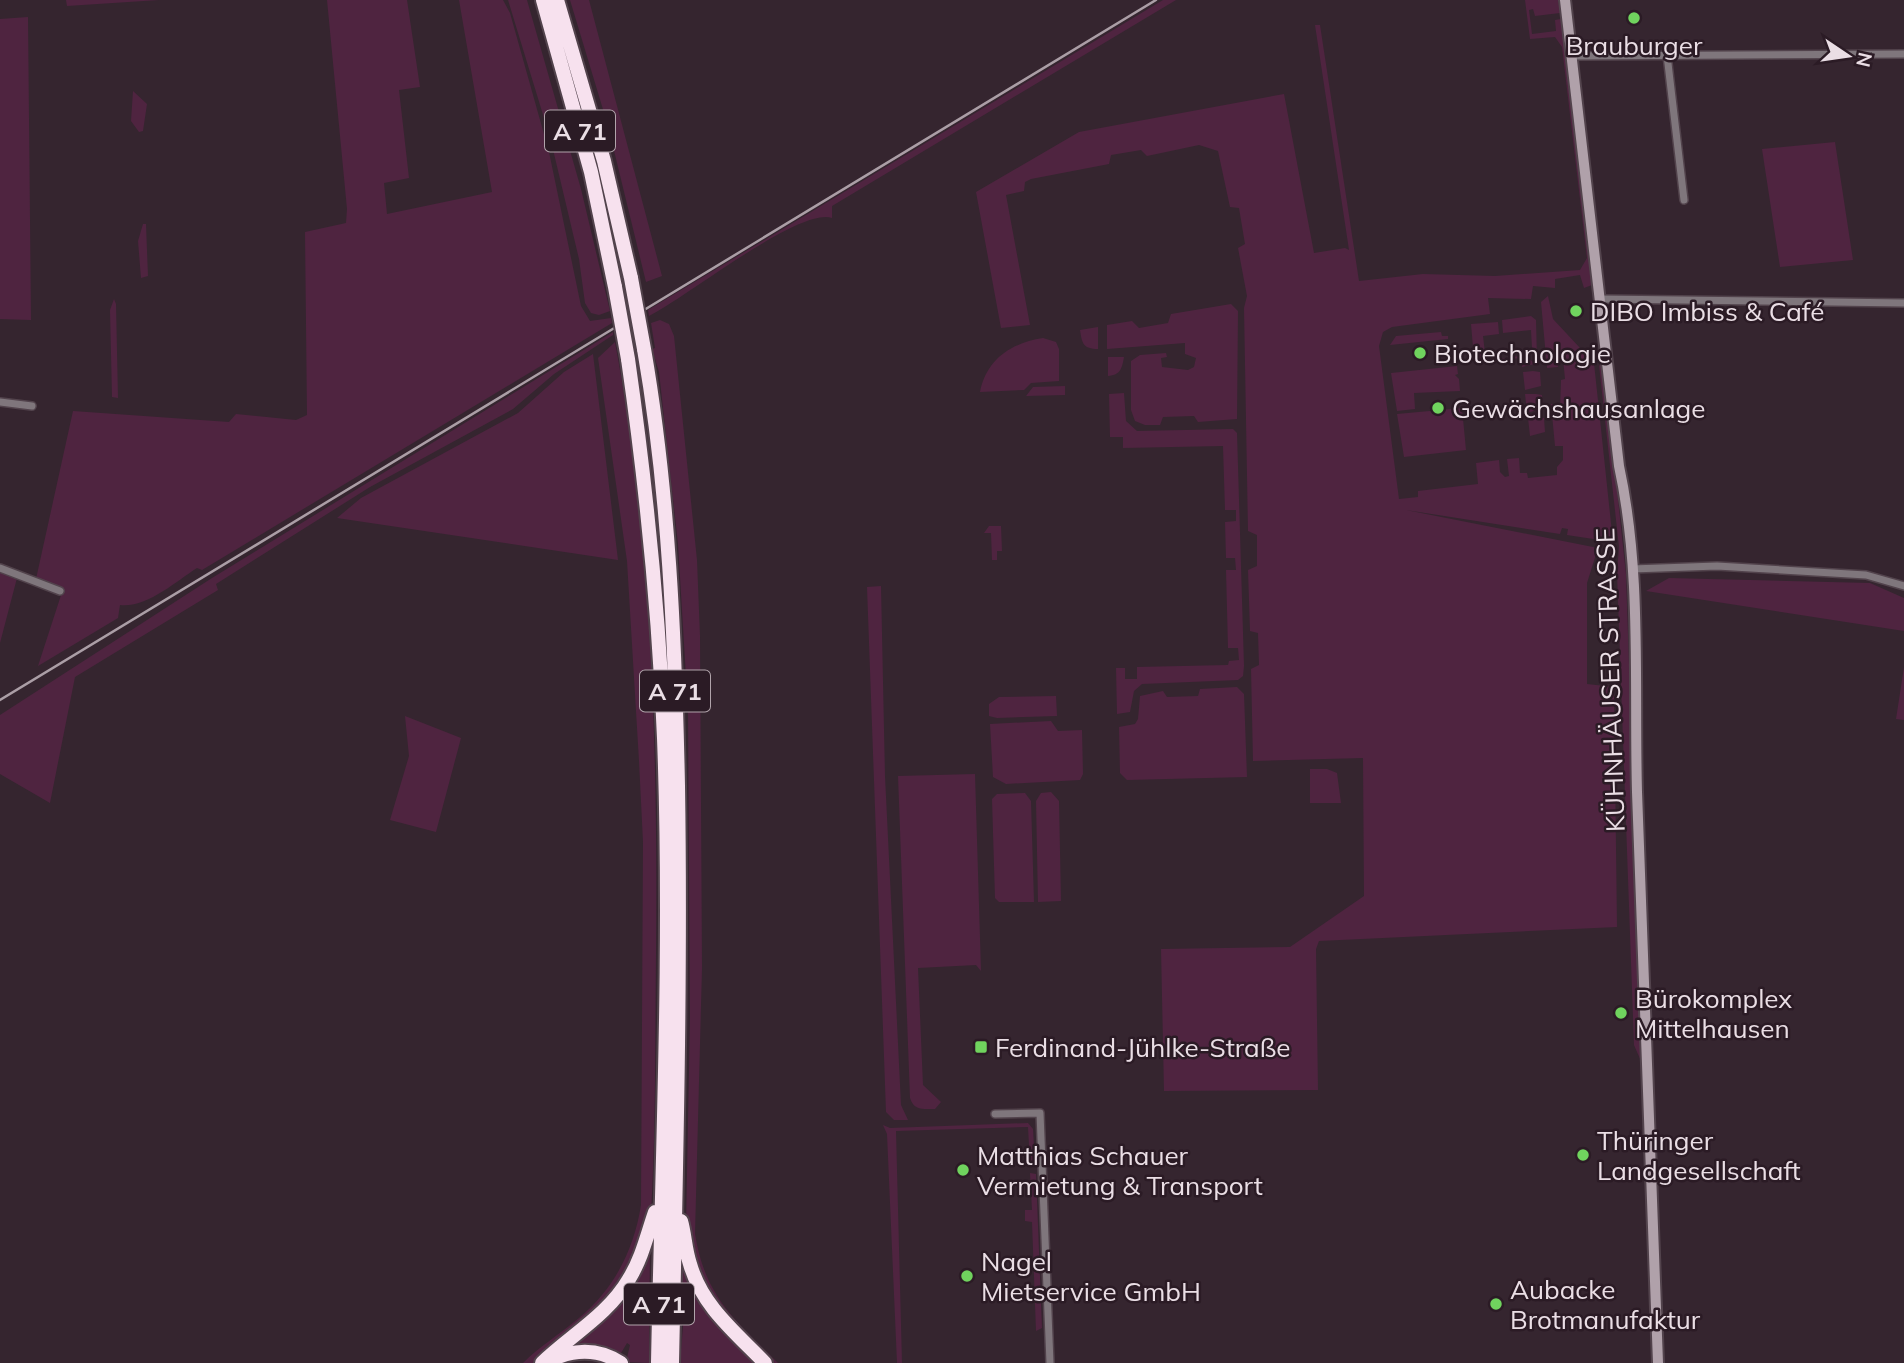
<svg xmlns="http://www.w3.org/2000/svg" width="1904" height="1363" font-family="Mulish,sans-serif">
<rect width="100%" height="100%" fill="#35252f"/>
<!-- green -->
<path fill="#4f2440" d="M 66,0 L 159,0 L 67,6 Z
M 327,0 L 407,0 L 420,87 L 399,90 L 409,178 L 384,183 L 387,214 L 492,192 L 459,0 L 503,0 L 510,13 L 549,152 L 581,306 L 590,321 L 611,318 L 612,323 L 202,570 L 197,568 C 175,582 147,608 120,605 L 118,618 L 38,666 L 63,589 L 36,579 L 73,411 L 229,422 L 236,414 L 296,420 L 307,415 L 305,232 L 346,223 L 347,209 Z
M 508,0 L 527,0 L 581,189 L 610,311 L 599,315 L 591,313 L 585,303 L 579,259 L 551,141 Z
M 570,0 L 589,0 L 662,276 L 646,282 L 608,126 Z
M 1163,0 L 1176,0 L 832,206 L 832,218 C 799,207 684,299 649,316 L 648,310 Z
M 1525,0 L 1558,0 L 1560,13 L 1535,16 L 1533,9 L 1529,10 L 1532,34 L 1556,31 L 1555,20 L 1561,19 L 1592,285 L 1584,288 L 1580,275 L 1555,279 L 1555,288 L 1533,286 L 1531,299 L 1488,298 L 1490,314 L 1392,327 L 1383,332 L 1379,346 L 1399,499 L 1418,497 L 1418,491 L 1478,484 L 1476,463 L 1499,460 L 1500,472 L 1505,477 L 1509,476 L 1507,459 L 1519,458 L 1520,473 L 1527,473 L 1528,478 L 1557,475 L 1557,467 L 1563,460 L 1563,446 L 1555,446 L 1551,404 L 1554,404 L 1555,412 L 1560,411 L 1561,380 L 1565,379 L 1563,358 L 1557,359 L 1558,367 L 1547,368 L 1541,302 L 1548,296 L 1553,319 L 1594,363 L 1613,542 L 1567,535 L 1568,529 L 1562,528 L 1560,534 L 1406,510 L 1598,548 L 1587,583 L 1587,684 L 1614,687 L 1617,927 L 1319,941 L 1316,949 L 1318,1090 L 1164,1091 L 1161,949 L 1290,947 L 1364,896 L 1363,758 L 1253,761 L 1251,669 L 1259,665 L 1258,633 L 1250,631 L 1248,570 L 1257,566 L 1257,535 L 1248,531 L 1244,308 L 1247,296 L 1238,248 L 1245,244 L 1239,208 L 1230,207 L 1218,151 L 1199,145 L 1147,156 L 1141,150 L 1111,155 L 1109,164 L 1031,179 L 1025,182 L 1024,191 L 1006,195 L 1030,325 L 1001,328 L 976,192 L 1079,132 L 1284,94 L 1314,253 L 1345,248 L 1349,250 L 1315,25 L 1320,25 L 1359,281 L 1423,274 L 1495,276 L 1580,270 L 1587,258 L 1562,47 L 1555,37 L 1530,39 Z
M 28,17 L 31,320 L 0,319 L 0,19 Z
M 133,91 L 147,104 L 143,131 L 139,132 L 131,121 Z
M 1835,142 L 1853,260 L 1780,267 L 1762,149 Z
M 143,224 L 146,224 L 148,276 L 141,278 L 138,241 Z
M 114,299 L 116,304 L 118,398 L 112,397 L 110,310 Z
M 1231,304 L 1238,311 L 1237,419 L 1198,422 L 1194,416 L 1163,417 L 1160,425 L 1145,425 L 1135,421 L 1131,410 L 1131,361 L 1140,355 L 1166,353 L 1167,357 L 1161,358 L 1162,367 L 1188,370 L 1194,367 L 1196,358 L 1185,354 L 1185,343 L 1107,349 L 1107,325 L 1132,321 L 1139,328 L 1168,323 L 1171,314 Z
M 1531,316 L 1536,320 L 1537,359 L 1532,348 L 1531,330 L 1503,333 L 1502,320 Z
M 660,320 L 669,324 L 674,336 L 697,560 L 700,636 L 702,968 L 695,1234 C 705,1297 735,1320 778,1363 L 770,1363 L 743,1337 L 701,1282 L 686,1226 L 690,1017 L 688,710 L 678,544 L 659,372 L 652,349 L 655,348 L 651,323 Z
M 1498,322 L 1499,334 L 1483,336 L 1485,353 L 1500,352 L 1501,356 L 1474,359 L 1471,324 Z
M 1098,327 L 1098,349 C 1083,349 1082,343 1080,330 Z
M 613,332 L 613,335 L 554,374 L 513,409 L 370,487 L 216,584 L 218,590 L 75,677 L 50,803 L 0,774 L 0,715 L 212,578 Z
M 1441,332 L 1442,336 L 1448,336 L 1448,339 L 1390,345 L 1396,336 Z
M 1043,338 L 1056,342 L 1059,349 L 1059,381 L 1031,383 L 1024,390 L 980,392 C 987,358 1012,343 1043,338 Z
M 615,342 C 652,540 658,750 656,955 C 655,1041 656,1128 651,1214 L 646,1234 L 611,1298 L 535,1363 L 523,1363 C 540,1346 560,1334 579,1318 C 614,1289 634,1250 641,1205 L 643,842 L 639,761 L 627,561 L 598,358 Z
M 593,354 L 618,560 L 337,518 L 361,498 L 518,413 L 564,372 Z
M 1525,355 L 1535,364 L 1522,367 L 1521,358 L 1475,363 Z
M 1108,357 L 1124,357 C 1122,368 1121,375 1108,376 Z
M 1599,365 L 1604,369 L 1626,574 L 1644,1114 L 1641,1061 L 1634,1045 L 1617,573 L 1619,547 Z
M 1457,366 L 1458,374 L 1455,375 L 1459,379 L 1460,391 L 1414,393 L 1415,409 L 1397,411 L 1391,373 Z
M 1533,371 L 1540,372 L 1541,386 L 1525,390 L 1523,372 Z
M 1065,386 L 1065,395 L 1026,396 L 1033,387 Z
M 1124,393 L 1126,421 L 1137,431 L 1233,429 L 1237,433 L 1244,666 L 1243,676 L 1238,680 L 1142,684 L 1134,691 L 1130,712 L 1117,714 L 1116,668 L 1125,668 L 1125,679 L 1137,679 L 1137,667 L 1228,665 L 1229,661 L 1239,660 L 1238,648 L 1228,648 L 1226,570 L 1236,570 L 1235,558 L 1226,558 L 1225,522 L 1236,521 L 1236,510 L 1225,510 L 1223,446 L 1123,448 L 1123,437 L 1110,437 L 1109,394 Z
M 1536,394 L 1542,395 L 1543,408 L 1527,413 L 1525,394 Z
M 1462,408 L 1466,450 L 1404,457 L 1397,414 Z
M 1537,417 L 1544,418 L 1545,432 L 1530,436 L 1528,418 Z
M 989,526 L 1001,526 L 1002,551 L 997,551 L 997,560 L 992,560 L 991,533 L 984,533 Z
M 0,571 L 17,578 L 0,643 Z
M 1669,578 L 1870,583 L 1904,598 L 1904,631 L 1646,591 Z
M 881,586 L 885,776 L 901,1105 L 908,1120 L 894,1120 L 886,1112 L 867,587 Z
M 1904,667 L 1904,720 L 1896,719 Z
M 1237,687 L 1244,694 L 1247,777 L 1127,780 L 1120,773 L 1119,727 L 1135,724 L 1138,719 L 1140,696 L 1163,691 L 1167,697 L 1198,696 L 1200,689 Z
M 1056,696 L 1057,716 L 997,718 L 989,716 L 989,704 L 999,697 Z
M 405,716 L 461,738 L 436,832 L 390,820 L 409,756 Z
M 1051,721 L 1058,731 L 1082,730 L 1083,774 L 1080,780 L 1006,784 L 993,777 L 990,724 Z
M 1310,769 L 1327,769 L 1337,773 L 1341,803 L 1310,803 Z
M 975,774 L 981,971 L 976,965 L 918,968 L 923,1085 L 941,1102 L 935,1109 C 924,1109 914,1111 910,1098 L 898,776 Z
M 1051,792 L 1059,801 L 1061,901 L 1038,902 L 1036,801 L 1041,793 Z
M 1025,793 L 1031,801 L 1034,902 L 999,902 L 995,898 L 992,799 L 997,794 Z
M 1028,1123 L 1033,1129 L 1035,1163 L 1030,1164 L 1028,1127 L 896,1131 L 902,1363 L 897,1363 L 887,1134 L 883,1125 L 890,1128 Z
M 1030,1173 L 1036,1174 L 1042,1328 L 1036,1331 L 1032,1222 L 1025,1221 L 1025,1210 L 1032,1210 Z
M 650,1245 L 649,1363 L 626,1362 L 630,1345 L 627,1343 L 621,1353 L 615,1355 L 563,1351 Z
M 682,1255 L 759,1363 L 680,1363 L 684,1314 L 681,1314 Z"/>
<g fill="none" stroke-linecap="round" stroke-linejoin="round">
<defs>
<path id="street" d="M 1667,55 L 1684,200
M 1571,56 L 1904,54
M 1600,299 L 1904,303
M 0,402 L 32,406
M 0,568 L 60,591
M 1632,569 L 1717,566 L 1866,575 L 1904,586
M 995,1114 L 1040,1113 L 1050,1363"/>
<path id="secondary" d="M 1565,0 L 1619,466 C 1642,572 1634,684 1637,792 C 1643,983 1651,1173 1658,1363"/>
<path id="highway" d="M 543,0 L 591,172 L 615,287
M 557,0 L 604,161 L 631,278
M 644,349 C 669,492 675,641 678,786 C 681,979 676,1171 672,1363
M 628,359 C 646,485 659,611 664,738 C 672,946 662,1155 658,1363
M 681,1221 C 685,1235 685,1249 690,1264 C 702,1306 735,1332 765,1363
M 549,1361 C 573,1349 598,1348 621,1363
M 542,1363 C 571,1335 608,1315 629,1279 C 642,1258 647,1235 655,1212"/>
</defs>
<!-- street casing -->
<use href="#street" stroke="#52434c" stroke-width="10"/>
<!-- secondary casing -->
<use href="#secondary" stroke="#52434c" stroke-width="14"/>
<!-- highway casing -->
<use href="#highway" stroke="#52434c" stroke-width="18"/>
<!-- street -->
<use href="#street" stroke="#7f767c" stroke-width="7"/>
<!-- secondary -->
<use href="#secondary" stroke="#b0a1aa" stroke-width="10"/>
<!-- highway -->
<use href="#highway" stroke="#f7e1ee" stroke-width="14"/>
<!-- rail -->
<path stroke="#ab9ea6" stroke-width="2.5" d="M 0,700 L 1156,0"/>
<defs>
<path id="highway-bridge" d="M 631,278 L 644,349
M 615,287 L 628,359"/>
</defs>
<!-- highway-bridge casing -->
<use href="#highway-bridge" stroke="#52434c" stroke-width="18" stroke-linecap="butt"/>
<!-- highway-bridge -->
<use href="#highway-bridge" stroke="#f7e1ee" stroke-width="14"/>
</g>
<!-- markers -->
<g fill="#70d35e" stroke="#2b1b25" stroke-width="2.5">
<circle cx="1634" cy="18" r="7"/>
<circle cx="1576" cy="311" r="7"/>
<circle cx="1420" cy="353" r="7"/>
<circle cx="1438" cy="408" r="7"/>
<circle cx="1621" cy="1013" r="7"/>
<rect x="974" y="1040" width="14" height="14" rx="3.5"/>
<circle cx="1583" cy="1155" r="7"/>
<circle cx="963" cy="1170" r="7"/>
<circle cx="967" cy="1276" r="7"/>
<circle cx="1496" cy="1304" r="7"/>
</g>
<g text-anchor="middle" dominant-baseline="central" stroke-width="5" stroke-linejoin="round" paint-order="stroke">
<!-- shield labels -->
<g fill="#2b1b25" stroke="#b1a4ab" stroke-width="2">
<rect x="545" y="110.5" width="70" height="41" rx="5"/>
<rect x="640" y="670.5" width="70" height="41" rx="5"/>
<rect x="624" y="1283.5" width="70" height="41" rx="5"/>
</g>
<g font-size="24" font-weight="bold" fill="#eadee5">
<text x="580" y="131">A 71</text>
<text x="675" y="691">A 71</text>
<text x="659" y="1304">A 71</text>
</g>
<!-- poi labels -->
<g font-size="26" fill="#eadee5" stroke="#2b1b25" text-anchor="start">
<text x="1634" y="45" text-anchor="middle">Brauburger</text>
<text x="1590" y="311">DIBO Imbiss &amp; Café</text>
<text x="1434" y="353">Biotechnologie</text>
<text x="1452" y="408">Gewächshausanlage</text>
<text x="1635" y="998">Bürokomplex<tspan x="1635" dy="30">Mittelhausen</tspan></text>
<text x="995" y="1047">Ferdinand-Jühlke-Straße</text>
<text x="1597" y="1140">Thüringer<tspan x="1597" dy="30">Landgesellschaft</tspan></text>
<text x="977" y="1155">Matthias Schauer<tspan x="977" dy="30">Vermietung &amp; Transport</tspan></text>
<text x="981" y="1261">Nagel<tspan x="981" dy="30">Mietservice GmbH</tspan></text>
<text x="1510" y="1289">Aubacke<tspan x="1510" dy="30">Brotmanufaktur</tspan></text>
</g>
<!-- street labels -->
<g font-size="26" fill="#eadee5" stroke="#2b1b25">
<text transform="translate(1610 680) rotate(-92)">KÜHNHÄUSER STRASSE</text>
</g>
</g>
<!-- north arrow -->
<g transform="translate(1848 56) rotate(103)" stroke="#2b1b25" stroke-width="5" paint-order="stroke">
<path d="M0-5L12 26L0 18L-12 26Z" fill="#eadee5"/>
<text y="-10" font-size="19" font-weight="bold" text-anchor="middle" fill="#eadee5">N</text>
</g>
</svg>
